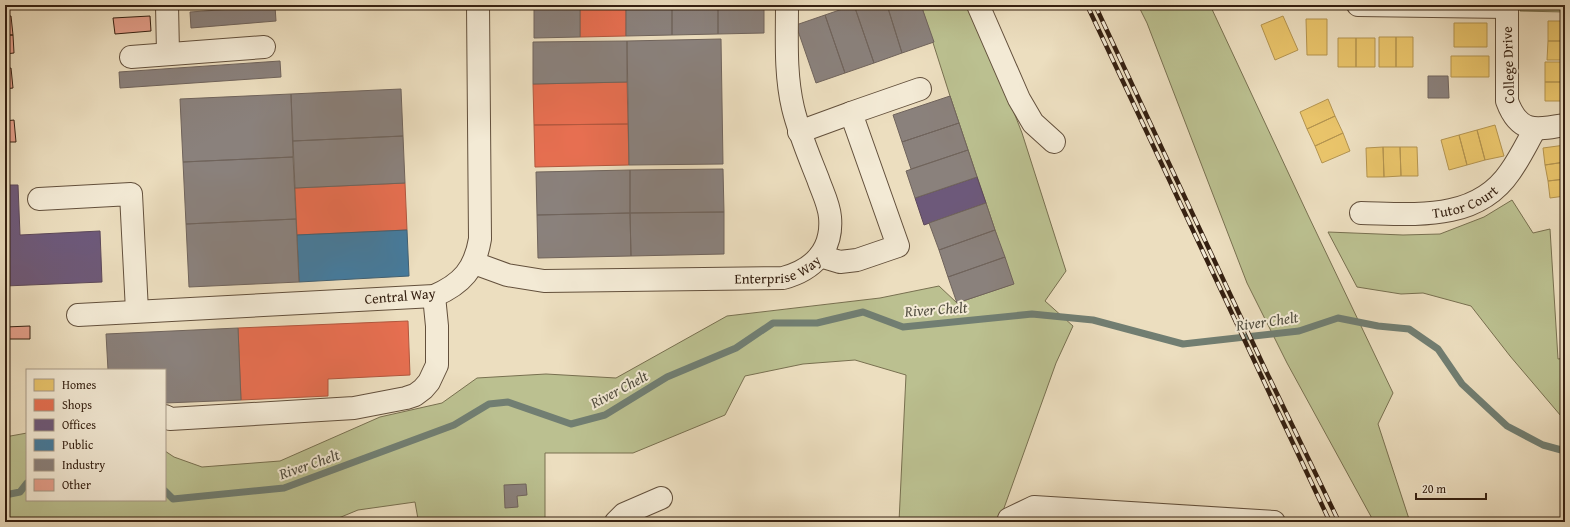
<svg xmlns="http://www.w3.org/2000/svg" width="1570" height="527" font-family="'Gentium Book Plus',serif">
<rect width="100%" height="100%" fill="#ecdebf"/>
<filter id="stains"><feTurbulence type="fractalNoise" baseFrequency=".005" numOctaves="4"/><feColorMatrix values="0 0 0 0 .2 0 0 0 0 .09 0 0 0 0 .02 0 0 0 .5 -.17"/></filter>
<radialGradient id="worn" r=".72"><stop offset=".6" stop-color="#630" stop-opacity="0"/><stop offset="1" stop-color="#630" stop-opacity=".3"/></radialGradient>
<!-- green -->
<path fill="#bbc090" stroke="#787050" d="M 921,5 L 972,5 L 1022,133 L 1066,271 L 1045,301 L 1073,326 L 1056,363 L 999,522 L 899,522 L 906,375 L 855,360 L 803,364 L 745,376 L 725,415 L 633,453 L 545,453 L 545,522 L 450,522 L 449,520 L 418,519 L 415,502 L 358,510 L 329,522 L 5,522 L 5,437 L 27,433 L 27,500 L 165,500 L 165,451 L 174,457 L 202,467 L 280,461 L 380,417 L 442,403 L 477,378 L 546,374 L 616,378 L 727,316 L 880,298 L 939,286 L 957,303 L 1013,284 L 950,96 Z
M 1138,5 L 1210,5 L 1308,215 L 1393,393 L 1378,424 L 1410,522 L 1374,522 L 1287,363 L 1247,283 L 1147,23 Z
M 1520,5 L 1565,5 L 1565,12 L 1520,11 Z
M 1512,200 L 1533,233 L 1550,229 L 1558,359 L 1565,358 L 1565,432 L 1561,416 L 1510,356 L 1471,306 L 1423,293 L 1401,294 L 1357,287 L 1328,232 L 1403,235 L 1440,234 L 1484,217 Z"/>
<!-- homes -->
<path fill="#e9c46a" stroke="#b3934f" d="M 199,5 L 229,5 L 229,6 L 199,8 Z
M 1283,16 L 1298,50 L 1275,60 L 1261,25 Z
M 1306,19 L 1327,19 L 1327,55 L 1307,55 Z
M 1548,21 L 1565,21 L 1565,41 L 1548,41 Z
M 1454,23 L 1487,23 L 1487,47 L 1454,47 Z
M 1379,37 L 1396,37 L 1396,67 L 1379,67 Z
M 1396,37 L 1413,37 L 1413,67 L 1396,67 Z
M 1338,38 L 1356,38 L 1356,67 L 1338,67 Z
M 1356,38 L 1375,38 L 1375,67 L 1356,67 Z
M 1548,41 L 1565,41 L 1565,60 L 1547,60 Z
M 1451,56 L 1489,56 L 1489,77 L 1451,77 Z
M 1545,62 L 1565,62 L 1565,82 L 1545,82 Z
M 1545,82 L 1565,82 L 1565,101 L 1545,101 Z
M 1328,99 L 1335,116 L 1307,129 L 1300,112 Z
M 1335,116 L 1343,133 L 1315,146 L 1307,129 Z
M 1495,125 L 1504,156 L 1485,160 L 1477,130 Z
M 1477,130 L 1485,160 L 1467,165 L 1459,135 Z
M 1343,133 L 1350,151 L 1322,163 L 1315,146 Z
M 1459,135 L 1467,165 L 1449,170 L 1441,140 Z
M 1565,145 L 1565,162 L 1545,165 L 1543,148 Z
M 1383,147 L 1384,177 L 1367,177 L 1366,148 Z
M 1383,147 L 1400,147 L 1401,176 L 1384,177 Z
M 1400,147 L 1417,147 L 1418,176 L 1401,176 Z
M 1565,162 L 1565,179 L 1548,181 L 1545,165 Z
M 1565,179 L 1565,196 L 1550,198 L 1548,181 Z"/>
<!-- shops -->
<path fill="#e76f51" stroke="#b2573e" d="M 580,5 L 626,5 L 626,36 L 580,37 Z
M 627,82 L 628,124 L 534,125 L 533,84 Z
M 628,124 L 629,165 L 535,167 L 534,125 Z
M 405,183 L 407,230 L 297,235 L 295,188 Z
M 408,321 L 410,375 L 328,379 L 328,396 L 241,400 L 238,328 Z"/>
<!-- offices -->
<path fill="#6d597a" stroke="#5c485a" d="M 977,177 L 986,203 L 924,225 L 915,198 Z
M 5,185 L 18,185 L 20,235 L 100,231 L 102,282 L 5,286 Z"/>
<!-- public -->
<path fill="#457b9d" stroke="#406073" d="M 407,230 L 409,276 L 299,282 L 297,235 Z"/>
<!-- industry -->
<path fill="#8a817c" stroke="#70645c" d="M 534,5 L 580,5 L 580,37 L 534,38 Z
M 626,5 L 672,5 L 672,35 L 626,36 Z
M 672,5 L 718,5 L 718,34 L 672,35 Z
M 718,5 L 764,5 L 764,33 L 718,34 Z
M 854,5 L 887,5 L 902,53 L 874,63 Z
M 854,5 L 874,63 L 845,73 L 825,15 Z
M 887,5 L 921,5 L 934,42 L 902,53 Z
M 275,6 L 276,21 L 191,28 L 190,12 Z
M 825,15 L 845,73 L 816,83 L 796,25 Z
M 721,39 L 723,164 L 629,165 L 627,41 Z
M 627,41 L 627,82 L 533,84 L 533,42 Z
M 280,61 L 281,77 L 120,88 L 119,72 Z
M 1428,76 L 1448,76 L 1449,98 L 1428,98 Z
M 401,89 L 403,136 L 293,141 L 291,94 Z
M 291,94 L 293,157 L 183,162 L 180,99 Z
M 950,96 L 959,123 L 902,142 L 893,115 Z
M 959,123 L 968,150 L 911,169 L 902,142 Z
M 403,136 L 405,183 L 295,188 L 293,141 Z
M 968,150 L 977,177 L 915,198 L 906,171 Z
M 293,157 L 296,219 L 186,224 L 183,162 Z
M 723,169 L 724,212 L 630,213 L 630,170 Z
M 630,170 L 630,213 L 537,215 L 536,172 Z
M 986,203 L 995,230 L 939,250 L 929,223 Z
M 724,212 L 724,254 L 631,256 L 630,213 Z
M 630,213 L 631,256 L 538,258 L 537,215 Z
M 296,219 L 299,282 L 189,287 L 186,224 Z
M 995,230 L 1005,257 L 948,277 L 939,250 Z
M 1005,257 L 1014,284 L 957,303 L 948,277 Z
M 238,328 L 241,400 L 165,403 L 165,370 L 108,370 L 106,334 Z
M 526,484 L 527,495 L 517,496 L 518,507 L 505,508 L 504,485 Z"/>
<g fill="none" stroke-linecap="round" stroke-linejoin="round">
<!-- stream -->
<path stroke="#717e72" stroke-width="7" d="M 165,491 L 173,499 L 284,488 L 454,425 L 489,404 L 508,402 L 571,424 L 605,415 L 667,377 L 736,348 L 773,323 L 817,323 L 863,312 L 903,327 L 1032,314 L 1093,320 L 1183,344 L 1299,331 L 1338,318 L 1378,326 L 1409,329 L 1438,349 L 1462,384 L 1507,426 L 1543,445 L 1565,451
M 5,495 L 20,492 L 27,483"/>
</g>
<!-- building -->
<path fill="#e59f8b" stroke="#352011" d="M 5,16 L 11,16 L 13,35 L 5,35 Z
M 150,16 L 151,31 L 115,34 L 113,18 Z
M 5,35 L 13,35 L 14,53 L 5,54 Z
M 11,68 L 13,88 L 5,89 L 5,69 Z
M 14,120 L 16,142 L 5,142 L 5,121 Z
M 30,326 L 30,339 L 9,339 L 9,345 L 5,345 L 5,327 Z"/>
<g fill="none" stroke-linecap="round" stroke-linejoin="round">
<defs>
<g id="minor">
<path d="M 167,5 L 168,53"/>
<path d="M 978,5 L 1019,99 L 1033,123 L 1054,142"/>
<path d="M 1358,5 L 1507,7"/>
<path d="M 1507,5 L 1507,101 C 1519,134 1536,130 1565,125"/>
<path d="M 131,57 L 264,47"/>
<path d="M 851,113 L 920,89"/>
<path d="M 799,132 L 851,113 L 898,246 L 857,260 L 840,262 L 820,256"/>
<path d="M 39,199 L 131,194 L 137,311"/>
<path id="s1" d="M 1361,213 C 1414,214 1476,222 1510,172 C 1520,158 1527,143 1535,129"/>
<path id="s2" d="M 474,263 L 507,275 L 544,281 L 783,278 C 813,270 833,250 830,217 C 829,204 822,191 818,179 C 809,156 799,133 793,108 C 785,74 787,39 787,5"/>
<path d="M 78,315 L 434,296 C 462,284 475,269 480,239 L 478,5"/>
<path d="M 165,416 L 170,419 L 354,408 L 406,398 L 415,395 L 423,389 L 429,382 L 437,365 L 437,326 L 434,296"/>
<path d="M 616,522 L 624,514 L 661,498"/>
<path d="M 1008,522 L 1009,519 L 1034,507 L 1274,522"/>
</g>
</defs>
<!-- minor casing -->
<use href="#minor" stroke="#63503c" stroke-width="24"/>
<!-- minor -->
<use href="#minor" stroke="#f3ead5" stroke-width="22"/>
<defs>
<path id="rail" d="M 1087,5 L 1330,522
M 1095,5 L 1266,371 L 1339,522"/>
</defs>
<!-- rail casing -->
<use href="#rail" stroke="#352011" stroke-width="4.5"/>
<!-- rail -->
<use href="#rail" stroke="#f3ead5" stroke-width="3" stroke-dasharray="9" stroke-linecap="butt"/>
</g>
<g text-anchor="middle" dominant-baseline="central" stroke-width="4" stroke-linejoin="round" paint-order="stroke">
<!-- street labels -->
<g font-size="14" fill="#352011" stroke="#f3ead5">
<text transform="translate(1508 65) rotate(-92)">College Drive</text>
<text stroke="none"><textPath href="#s1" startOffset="106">Tutor Court</textPath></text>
<text stroke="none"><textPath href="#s2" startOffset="308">Enterprise Way</textPath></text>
<text transform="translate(400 296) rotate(-5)">Central Way</text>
</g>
<!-- water labels -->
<g font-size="15" font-style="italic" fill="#534f41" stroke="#f3ead5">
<text transform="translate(936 309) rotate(-4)">River Chelt</text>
<text transform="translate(1267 321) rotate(-8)">River Chelt</text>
<text transform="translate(619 389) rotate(-28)">River Chelt</text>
<text transform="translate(309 464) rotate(-19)">River Chelt</text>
</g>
</g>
<!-- margin -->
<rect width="1570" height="527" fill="none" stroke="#ecdebf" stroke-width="20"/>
<rect x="6" y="6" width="1558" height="515" fill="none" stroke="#352011" stroke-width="2"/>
<rect x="10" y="10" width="1550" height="507" fill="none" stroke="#352011"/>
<!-- legend -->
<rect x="26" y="369" width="140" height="132" fill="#f3ead5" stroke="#a79987"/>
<rect x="34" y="379" width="20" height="12" fill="#e9c46a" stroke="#a79987"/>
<text x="62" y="389" font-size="12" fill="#352011">Homes</text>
<rect x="34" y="399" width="20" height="12" fill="#e76f51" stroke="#a79987"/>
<text x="62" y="409" font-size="12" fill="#352011">Shops</text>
<rect x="34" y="419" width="20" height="12" fill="#6d597a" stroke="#a79987"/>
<text x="62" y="429" font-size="12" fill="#352011">Offices</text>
<rect x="34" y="439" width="20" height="12" fill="#457b9d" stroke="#a79987"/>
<text x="62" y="449" font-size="12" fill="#352011">Public</text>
<rect x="34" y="459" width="20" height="12" fill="#8a817c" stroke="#a79987"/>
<text x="62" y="469" font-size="12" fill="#352011">Industry</text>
<rect x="34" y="479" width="20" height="12" fill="#e59f8b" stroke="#a79987"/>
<text x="62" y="489" font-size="12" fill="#352011">Other</text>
<!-- scale -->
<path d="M1416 493v6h70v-6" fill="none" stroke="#352011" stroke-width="2"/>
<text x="1422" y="493" font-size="12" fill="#352011" stroke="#f3ead5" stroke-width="3" paint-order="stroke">20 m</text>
<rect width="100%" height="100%" filter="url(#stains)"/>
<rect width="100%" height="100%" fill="url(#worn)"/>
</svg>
